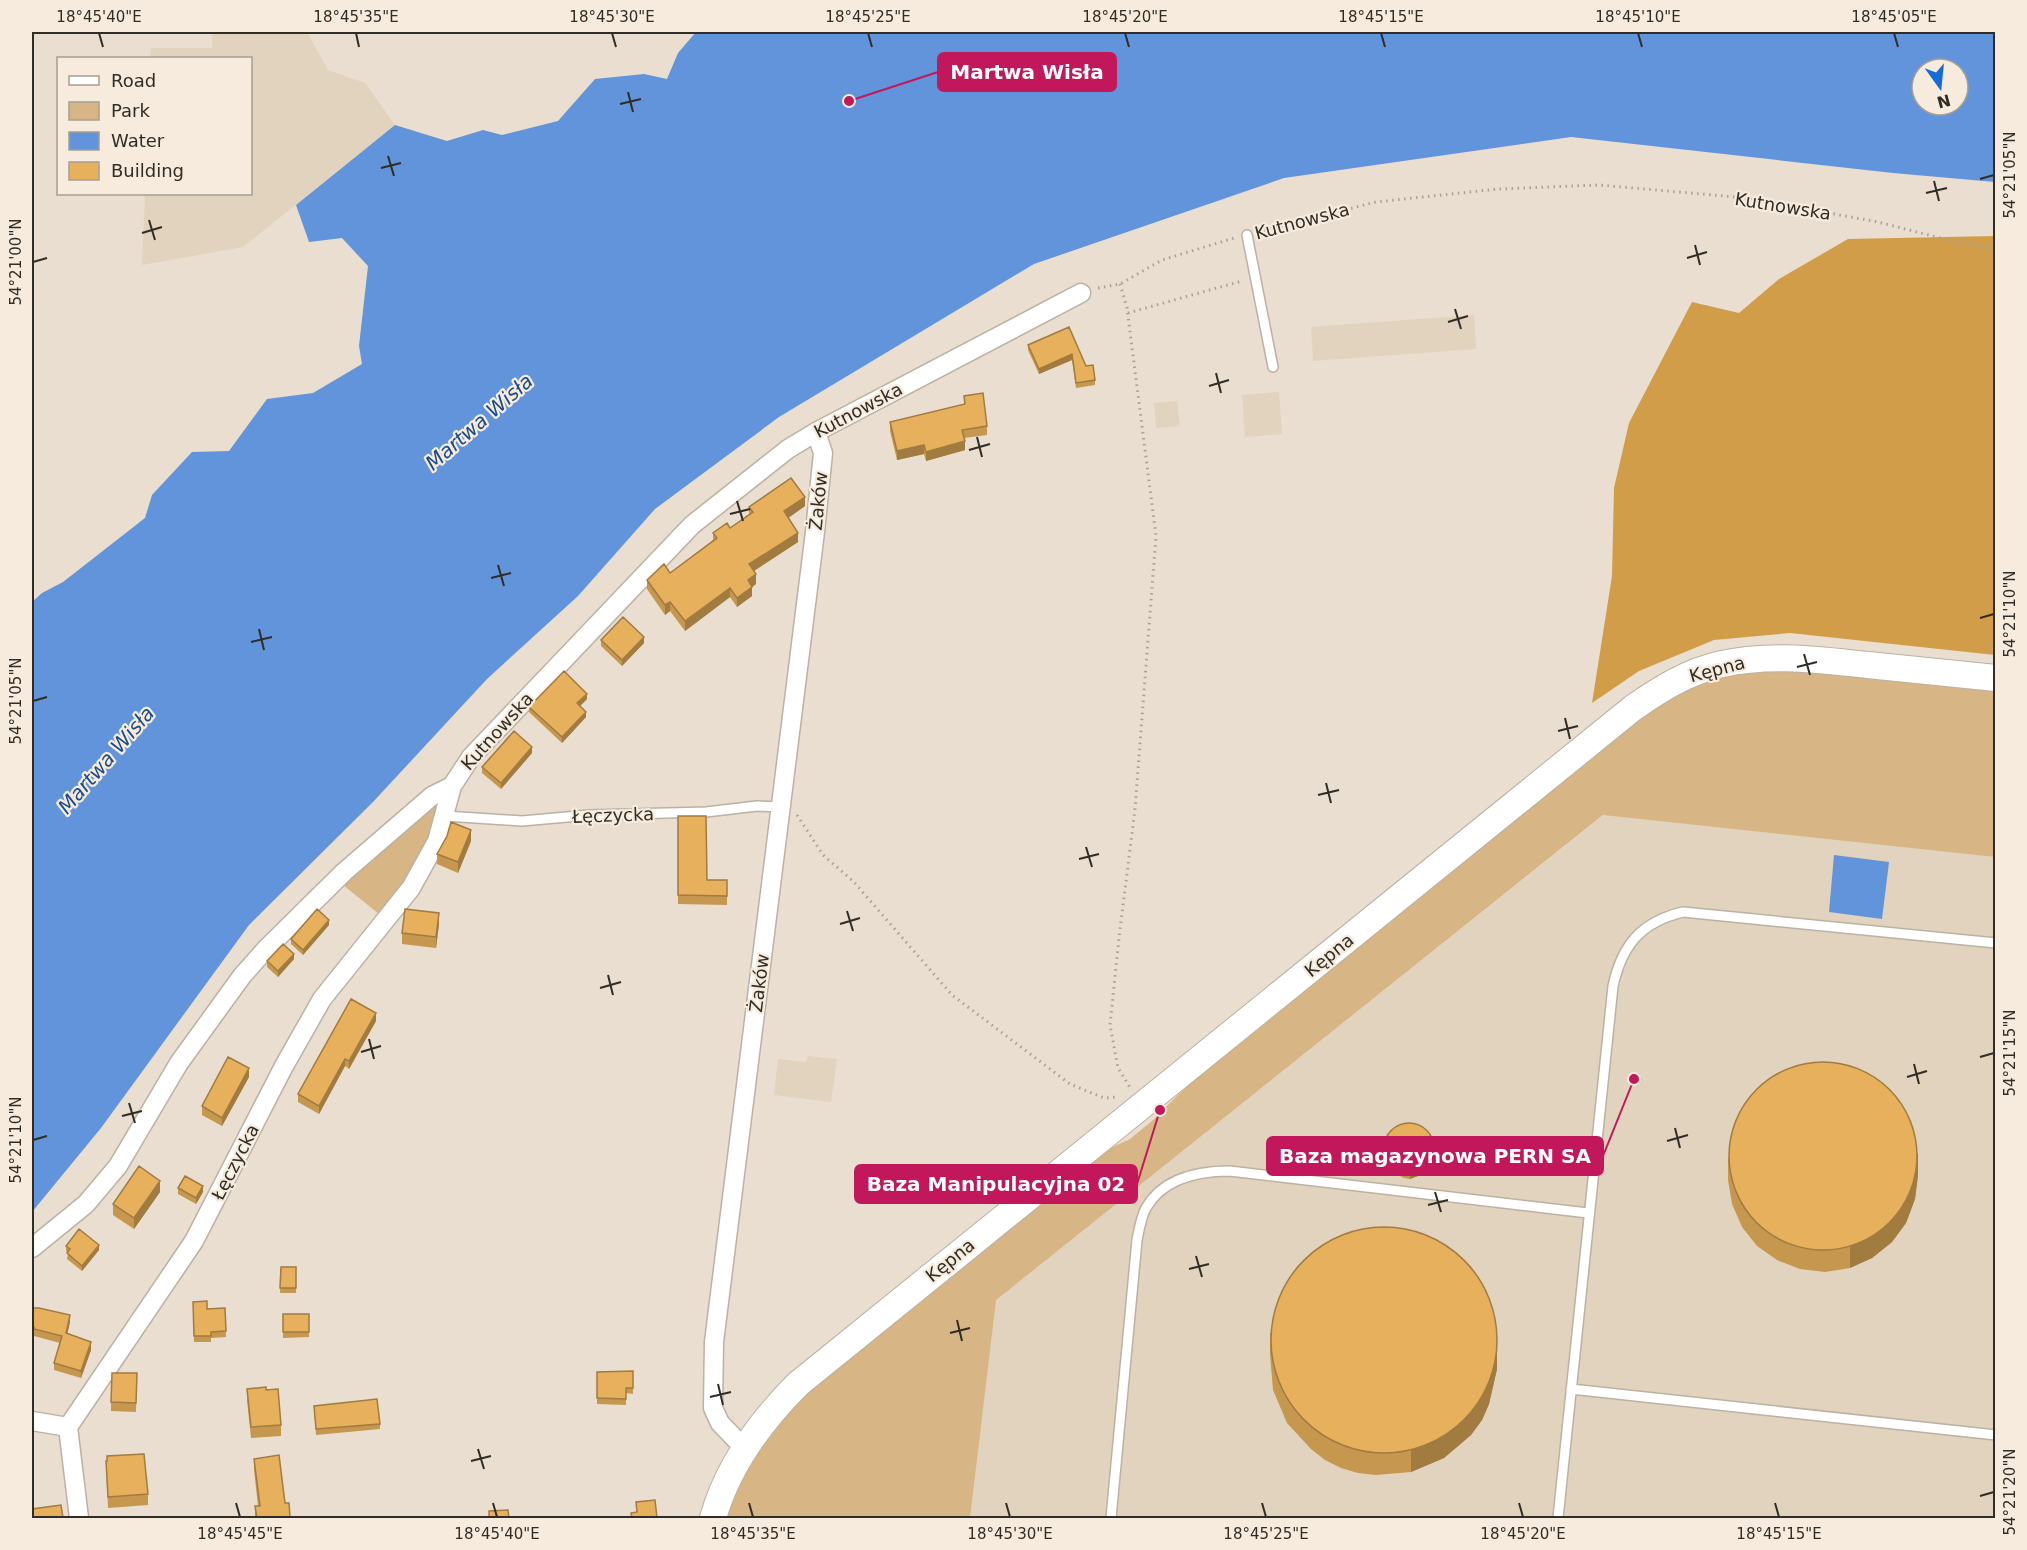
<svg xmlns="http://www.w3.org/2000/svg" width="2027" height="1550" font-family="'DejaVu Sans',sans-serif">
<rect width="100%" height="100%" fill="#e9decf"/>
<!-- built -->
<path fill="#e1d3bd" d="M 212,32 L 307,32 L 328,70 L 365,83 L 395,125 L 243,247 L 142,265 L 145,194 L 250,194 L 250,58 L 150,58 L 151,48 L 212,48 Z
M 1474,315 L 1476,349 L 1313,361 L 1311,327 Z
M 1279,392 L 1282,434 L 1245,437 L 1242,395 Z
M 1177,401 L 1180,426 L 1156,428 L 1154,403 Z
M 1604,815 L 1995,857 L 1995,1518 L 970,1518 L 995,1300 Z
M 808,1056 L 837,1059 L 831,1102 L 774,1095 L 778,1059 L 806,1062 Z"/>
<!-- green -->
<path fill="#d7b584" d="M 1779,667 L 1995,689 L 1995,857 L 1603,815 L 996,1300 L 970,1518 L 724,1518 L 741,1475 L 789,1406 L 1104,1151 L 1130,1139 L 1152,1121 L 1197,1076 L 1536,799 L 1668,696 L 1719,675 Z
M 440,801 C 436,813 433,826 429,838 C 417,866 397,890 379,914 L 343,885 L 399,829 Z"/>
<!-- forest -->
<path fill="#d29d48" d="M 1995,236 L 1995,655 L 1790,633 L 1714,640 L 1639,671 L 1592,703 L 1612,576 L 1614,488 L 1629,423 L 1692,302 L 1739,313 L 1779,279 L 1848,239 Z"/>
<!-- water -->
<path fill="#6194db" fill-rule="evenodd" d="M 696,32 L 1995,32 L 1995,182 L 1893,173 L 1571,137 L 1284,178 L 1034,264 L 779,417 L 655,509 L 578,596 L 487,679 L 373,802 L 249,925 L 101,1128 L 32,1212 L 32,602 L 42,593 L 63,582 L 145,518 L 152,495 L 192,452 L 229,451 L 267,399 L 313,393 L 362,364 L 359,346 L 368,266 L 342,238 L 309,242 L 296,205 L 395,125 L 447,141 L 483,130 L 502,135 L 558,121 L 595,79 L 644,74 L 667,79 L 678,53 ZM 1922,69 L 1958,69 L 1958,105 L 1922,105 Z
M 1834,855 L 1889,862 L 1882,919 L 1829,912 Z"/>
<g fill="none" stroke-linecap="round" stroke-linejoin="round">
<defs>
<path id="lane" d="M 1247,235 L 1273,367
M 445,816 L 522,821 L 589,815 L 706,812 L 757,806 L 781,807
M 1571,1389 L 1996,1435
M 1111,1518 L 1137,1240 C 1139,1230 1141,1217 1146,1208 C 1163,1178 1199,1171 1230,1171 L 1588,1213
M 1558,1518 L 1613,986 C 1622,945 1641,922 1683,912 L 1996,943"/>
<path id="street" d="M 32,1248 L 86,1204 L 118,1166 L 179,1063 L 242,976 L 266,949 L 344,872 L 432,796 L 452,786 L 471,757 L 692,525 L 788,449 L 816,432 L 1081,293
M 32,1421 L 68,1427
M 744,1448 L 720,1423 L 713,1408 L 714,1342 L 815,532 L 823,453 L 816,432
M 79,1518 L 68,1427 L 194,1241 L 284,1066 L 322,999 L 411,888 L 437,841 L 452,786"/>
<path id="secondary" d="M 713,1518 C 728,1465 760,1422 798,1384 L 1633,708 C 1660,689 1689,671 1722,664 C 1771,653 1819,660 1868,665 C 1911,669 1953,674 1996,678"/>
</defs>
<!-- lane casing -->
<use href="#lane" stroke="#bcb1a3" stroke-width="12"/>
<!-- street casing -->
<use href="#street" stroke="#bcb1a3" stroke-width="21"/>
<!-- secondary casing -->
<use href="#secondary" stroke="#bcb1a3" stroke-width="28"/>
<!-- path -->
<path stroke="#aaa296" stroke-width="3" stroke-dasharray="1.5 4.5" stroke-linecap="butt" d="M 1258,232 L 1376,202 L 1498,189 L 1599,185 L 1747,198 L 1878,222 L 1948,240 L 1996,249
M 1120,284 L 1127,308 L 1156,536 L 1135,809 L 1119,938 L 1110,1025 L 1118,1068 L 1131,1089
M 1098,288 L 1120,284 L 1162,260 L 1234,238
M 1128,313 L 1242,281
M 797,815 L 823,855 L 853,881 L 952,995 L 1070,1084 L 1104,1098 L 1118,1097"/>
<!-- lane -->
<use href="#lane" stroke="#fff" stroke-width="9"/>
<!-- street -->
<use href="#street" stroke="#fff" stroke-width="18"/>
<!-- secondary -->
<use href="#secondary" stroke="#fff" stroke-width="26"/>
</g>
<!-- wall -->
<path fill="#c6974f" d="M 1069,327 L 1086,366 L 1095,380 L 1095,385 L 1076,388 L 1072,360 L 1039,374 L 1028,350 L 1028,345 Z
M 964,396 L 987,426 L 987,435 L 964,438 L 965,450 L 926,461 L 924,454 L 897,460 L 890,431 L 890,422 L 964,405 Z
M 805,506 L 788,518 L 798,542 L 754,571 L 756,584 L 752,587 L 752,596 L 737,607 L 730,597 L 685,631 L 670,611 L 665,615 L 647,589 L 647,580 L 670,573 L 713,540 L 713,533 L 730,528 L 749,514 L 749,507 Z
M 601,640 L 644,643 L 622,666 L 601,646 Z
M 587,699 L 580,706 L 586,717 L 562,743 L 529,712 L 529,707 Z
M 532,753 L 501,789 L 482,773 L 482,767 Z
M 678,816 L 707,880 L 727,880 L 727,905 L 678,904 Z
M 471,841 L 458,873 L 437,864 L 437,854 Z
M 439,924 L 436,948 L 402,944 L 402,933 Z
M 329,925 L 303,955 L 291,944 L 291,939 Z
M 294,959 L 278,977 L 267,967 L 267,961 Z
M 376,1021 L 349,1069 L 345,1066 L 319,1114 L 298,1102 L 298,1094 Z
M 249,1077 L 222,1126 L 202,1115 L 202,1106 Z
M 1384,1148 L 1434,1157 L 1432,1164 L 1423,1174 L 1410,1179 L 1404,1178 L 1392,1172 L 1387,1166 L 1384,1153 Z
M 1728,1158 L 1918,1175 L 1915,1199 L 1906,1223 L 1892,1242 L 1872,1258 L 1850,1268 L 1825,1272 L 1800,1269 L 1777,1260 L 1757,1246 L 1742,1227 L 1732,1204 L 1728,1180 Z
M 178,1188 L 203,1192 L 196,1204 L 178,1194 Z
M 160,1192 L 134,1229 L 113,1215 L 113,1204 Z
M 66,1246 L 99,1250 L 82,1271 L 67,1259 L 68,1253 L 66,1251 Z
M 281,1267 L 296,1267 L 296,1293 L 280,1293 Z
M 193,1302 L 207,1309 L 225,1308 L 226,1337 L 211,1338 L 211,1342 L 194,1342 Z
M 32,1308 L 70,1322 L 67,1334 L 91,1350 L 81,1378 L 54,1370 L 54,1363 L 60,1343 L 34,1336 L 34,1334 L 32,1334 Z
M 283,1314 L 309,1314 L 309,1337 L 283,1338 Z
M 1270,1333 L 1497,1369 L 1489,1404 L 1482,1420 L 1471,1435 L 1444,1458 L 1411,1472 L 1376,1475 L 1358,1473 L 1341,1468 L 1325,1460 L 1311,1449 L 1287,1423 L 1273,1390 L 1270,1354 Z
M 633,1371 L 633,1394 L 626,1393 L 626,1405 L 597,1404 L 597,1372 Z
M 137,1373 L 136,1412 L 111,1411 L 111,1402 Z
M 247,1389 L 266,1390 L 281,1425 L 281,1436 L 251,1438 L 247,1400 Z
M 314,1406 L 380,1424 L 380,1429 L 316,1435 Z
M 254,1459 L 285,1503 L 289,1503 L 290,1518 L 255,1518 L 255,1506 L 258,1506 L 254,1470 Z
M 106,1461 L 148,1494 L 148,1505 L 108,1508 Z"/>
<!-- shaded-wall -->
<path fill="#a17b40" d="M 1072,354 L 1072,360 L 1039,374 L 1039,369 Z
M 965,441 L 965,450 L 926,461 L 926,452 Z
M 924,445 L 924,454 L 897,460 L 897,451 Z
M 805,497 L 805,506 L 784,521 L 784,511 Z
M 798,533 L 798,542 L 749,574 L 749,564 Z
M 756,574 L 756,584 L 752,587 L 752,596 L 737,607 L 737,598 L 748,580 Z
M 730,588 L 730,597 L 685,631 L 685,621 Z
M 670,602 L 670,611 L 665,615 L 665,605 Z
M 644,637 L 644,643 L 622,666 L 622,660 Z
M 587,694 L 587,699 L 577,709 L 577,703 Z
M 586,712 L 586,717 L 562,743 L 562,737 Z
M 532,747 L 532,753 L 501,789 L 501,783 Z
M 471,830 L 471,841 L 458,873 L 458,862 Z
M 439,913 L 439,924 L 436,948 L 436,937 Z
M 329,920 L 329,925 L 303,955 L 303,950 Z
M 294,954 L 294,959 L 278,977 L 278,971 Z
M 376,1013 L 376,1021 L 349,1069 L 349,1061 Z
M 345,1059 L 345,1066 L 319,1114 L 319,1106 Z
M 249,1068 L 249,1077 L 222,1126 L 222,1118 Z
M 1434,1152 L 1434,1157 L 1432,1164 L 1423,1174 L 1410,1179 L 1410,1173 Z
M 1918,1153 L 1918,1175 L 1915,1199 L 1906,1223 L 1892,1242 L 1872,1258 L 1850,1268 L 1850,1247 Z
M 160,1181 L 160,1192 L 134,1229 L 134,1218 Z
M 203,1186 L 203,1192 L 196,1204 L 196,1198 Z
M 99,1245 L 99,1250 L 82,1271 L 82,1266 Z
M 70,1315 L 70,1322 L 66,1340 L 66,1333 Z
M 91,1342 L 91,1350 L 81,1378 L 81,1371 Z
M 1497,1348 L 1497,1369 L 1489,1404 L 1482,1420 L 1471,1435 L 1444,1458 L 1411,1472 L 1411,1451 Z"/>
<!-- building -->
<path fill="#e6b05c" stroke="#a17b40" stroke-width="1.5" d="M 1069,327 L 1086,366 L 1093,365 L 1095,380 L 1076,383 L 1072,354 L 1039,369 L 1028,345 Z
M 983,393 L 987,426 L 962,430 L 965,441 L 926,452 L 924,445 L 897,451 L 890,422 L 965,404 L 964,396 Z
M 791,478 L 805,497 L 784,511 L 798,533 L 749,564 L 756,574 L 748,580 L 752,587 L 737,598 L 730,588 L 685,621 L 670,602 L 665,605 L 647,580 L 664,564 L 670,573 L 717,538 L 713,533 L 727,523 L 730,528 L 753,512 L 749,507 Z
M 623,617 L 644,637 L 622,660 L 601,640 Z
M 564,671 L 587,694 L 577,703 L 586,712 L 562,737 L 529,707 Z
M 514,731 L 532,747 L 501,783 L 482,767 Z
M 678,816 L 706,816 L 707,880 L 727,880 L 727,896 L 678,895 Z
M 451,822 L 471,830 L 458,862 L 437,854 L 447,836 Z
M 317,909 L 329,920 L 303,950 L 291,939 Z
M 405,909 L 439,913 L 436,937 L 402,933 Z
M 283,944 L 294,954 L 278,971 L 267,961 Z
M 351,999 L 376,1013 L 349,1061 L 345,1059 L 319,1106 L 298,1094 Z
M 228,1057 L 249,1068 L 222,1118 L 202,1106 Z
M1729 1156a94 94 0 1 1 188 0a94 94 0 1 1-188 0Z
M1384 1148a25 25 0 1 1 50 0a25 25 0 1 1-50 0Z
M 139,1166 L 160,1181 L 134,1218 L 113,1204 Z
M 185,1176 L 203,1186 L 196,1198 L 178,1188 Z
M1271 1340a113 113 0 1 1 226 0a113 113 0 1 1-226 0Z
M 79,1229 L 99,1245 L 82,1266 L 67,1253 L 70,1249 L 66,1246 Z
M 281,1267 L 296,1267 L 296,1288 L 280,1288 Z
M 207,1301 L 207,1309 L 225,1308 L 226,1331 L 211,1332 L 211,1336 L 194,1336 L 193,1302 Z
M 32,1308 L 39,1308 L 70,1315 L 66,1333 L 91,1342 L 81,1371 L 54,1363 L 62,1336 L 34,1329 L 34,1327 L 32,1326 Z
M 283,1314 L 309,1314 L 309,1332 L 283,1332 Z
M 633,1371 L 633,1388 L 626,1388 L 626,1399 L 597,1398 L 597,1372 Z
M 112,1373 L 137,1373 L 136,1403 L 111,1402 Z
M 266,1387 L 266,1390 L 278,1389 L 281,1425 L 251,1427 L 247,1389 Z
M 377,1399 L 380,1424 L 316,1429 L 314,1406 Z
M 144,1454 L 148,1494 L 108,1497 L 106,1461 L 107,1461 L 107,1456 Z
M 279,1455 L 285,1503 L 289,1503 L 290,1517 L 278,1518 L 257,1518 L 255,1506 L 260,1506 L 254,1459 Z
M 655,1500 L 657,1518 L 632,1518 L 631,1513 L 637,1512 L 636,1502 Z
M 61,1505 L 63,1518 L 32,1518 L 32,1509 Z
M 508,1510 L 509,1518 L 489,1518 L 489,1511 Z"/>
<!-- ticks -->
<path fill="none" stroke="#302c26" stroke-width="2" d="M 99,33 L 103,47M 356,33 L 359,47M 612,33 L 616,47M 868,33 L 872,47M 1125,33 L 1129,47M 1381,33 L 1385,47M 1638,33 L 1642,47M 1894,33 L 1898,47M 628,92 L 633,112M 620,104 L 641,99M 388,156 L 394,176M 381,168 L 401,163M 1980,179 L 1994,175M 1934,181 L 1939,201M 1926,193 L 1947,188M 149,220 L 155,240M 142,233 L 162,227M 1695,245 L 1700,265M 1687,258 L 1707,252M 33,262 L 47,258M 1455,309 L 1461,329M 1448,322 L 1468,316M 1216,373 L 1221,393M 1209,386 L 1229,380M 977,437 L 982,457M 969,450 L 990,444M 737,501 L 743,521M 730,514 L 750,509M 498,565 L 504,586M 491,578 L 511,573M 1980,618 L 1994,614M 259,629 L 264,650M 251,642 L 272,637M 1804,654 L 1810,675M 1797,667 L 1817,662M 33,701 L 47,697M 1565,718 L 1570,739M 1558,731 L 1578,726M 1326,783 L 1331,803M 1318,795 L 1339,790M 1086,847 L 1092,867M 1079,859 L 1099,854M 847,911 L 853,931M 840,924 L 860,918M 608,975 L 613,995M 600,988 L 621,982M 369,1039 L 374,1059M 361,1052 L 381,1046M 1980,1057 L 1994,1053M 1914,1064 L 1919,1084M 1907,1077 L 1927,1071M 129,1103 L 135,1123M 122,1116 L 142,1111M 1675,1128 L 1680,1148M 33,1140 L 47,1136M 1667,1141 L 1688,1135M 1435,1192 L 1441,1212M 1428,1205 L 1448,1200M 1196,1256 L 1202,1277M 1189,1269 L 1209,1264M 957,1320 L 962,1341M 950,1333 L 970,1328M 718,1384 L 723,1405M 710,1397 L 731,1392M 478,1449 L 484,1469M 471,1461 L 491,1456M 1980,1496 L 1994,1492M 236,1503 L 240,1517M 493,1503 L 497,1517M 749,1503 L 753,1517M 1006,1503 L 1010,1517M 1262,1503 L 1266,1517M 1519,1503 L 1523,1517M 1775,1503 L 1779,1517"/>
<g text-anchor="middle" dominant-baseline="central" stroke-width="4.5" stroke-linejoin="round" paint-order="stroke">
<!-- street labels -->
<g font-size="18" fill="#302c26" stroke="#f6ebdc">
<text transform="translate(1783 206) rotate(9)">Kutnowska</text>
<text transform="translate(1302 221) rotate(-15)">Kutnowska</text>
<text transform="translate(858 410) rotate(-28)">Kutnowska</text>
<text transform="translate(818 501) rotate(-84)">Żaków</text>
<text transform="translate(1717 669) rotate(-15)">Kępna</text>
<text transform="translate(497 731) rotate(-48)">Kutnowska</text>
<text transform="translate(613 815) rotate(-2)">Łęczycka</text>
<text transform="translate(1329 955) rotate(-39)">Kępna</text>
<text transform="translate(759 983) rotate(-83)">Żaków</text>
<text transform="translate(235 1162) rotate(-63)">Łęczycka</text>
<text transform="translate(950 1260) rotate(-39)">Kępna</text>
</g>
<!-- water labels -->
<g font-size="20" font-style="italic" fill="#194a8b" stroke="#f6ebdc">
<text transform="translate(479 422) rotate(-41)">Martwa Wisła</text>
<text transform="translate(106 760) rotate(-49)">Martwa Wisła</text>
</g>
</g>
<!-- callouts -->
<path fill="none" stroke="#c2185b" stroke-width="2" d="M849 101L938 72M1634 1079L1603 1156M1160 1110L1137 1184"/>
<g fill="#c2185b" stroke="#f6ebdc" stroke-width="2">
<circle cx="849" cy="101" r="6"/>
<circle cx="1634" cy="1079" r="6"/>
<circle cx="1160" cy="1110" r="6"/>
</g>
<g fill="#c2185b" stroke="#c2185b" stroke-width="2">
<rect x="938" y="53" width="178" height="38" rx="6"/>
<rect x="1267" y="1137" width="336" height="38" rx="6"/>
<rect x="855" y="1165" width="282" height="38" rx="6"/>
</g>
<g font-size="20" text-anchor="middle" font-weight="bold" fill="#fff">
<text x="1027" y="79">Martwa Wisła</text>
<text x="1435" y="1163">Baza magazynowa PERN SA</text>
<text x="996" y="1191">Baza Manipulacyjna 02</text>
</g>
<!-- border -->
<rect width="2027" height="1550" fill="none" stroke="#f6ebdc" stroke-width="66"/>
<!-- legend -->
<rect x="57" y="57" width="195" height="138" fill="#f6ebdc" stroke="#a79f93" stroke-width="1.5"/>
<rect x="69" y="76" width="30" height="9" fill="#ffffff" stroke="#a79f93" stroke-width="1.5"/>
<text x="111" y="87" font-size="18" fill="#302c26">Road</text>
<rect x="69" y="102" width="30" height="18" fill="#d7b584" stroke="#a79f93" stroke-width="1.5"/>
<text x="111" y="117" font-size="18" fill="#302c26">Park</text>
<rect x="69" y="132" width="30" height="18" fill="#6194db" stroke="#a79f93" stroke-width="1.5"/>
<text x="111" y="147" font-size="18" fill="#302c26">Water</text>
<rect x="69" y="162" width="30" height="18" fill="#e6b05c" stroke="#a79f93" stroke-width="1.5"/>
<text x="111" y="177" font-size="18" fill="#302c26">Building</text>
<!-- north arrow -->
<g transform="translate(1940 87) rotate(165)"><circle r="28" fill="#f6ebdc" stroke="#a79f93" stroke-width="1.5"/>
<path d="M0-4.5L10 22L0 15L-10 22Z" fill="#156cd6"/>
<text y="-9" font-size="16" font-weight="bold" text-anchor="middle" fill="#302c26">N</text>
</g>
<rect x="33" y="33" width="1961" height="1484" fill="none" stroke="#302c26" stroke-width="2"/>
<g font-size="15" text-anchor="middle" fill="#302c26">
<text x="99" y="22">18°45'40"E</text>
<text x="356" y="22">18°45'35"E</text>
<text x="612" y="22">18°45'30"E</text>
<text x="868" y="22">18°45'25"E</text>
<text x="1125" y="22">18°45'20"E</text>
<text x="1381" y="22">18°45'15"E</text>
<text x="1638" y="22">18°45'10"E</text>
<text x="1894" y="22">18°45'05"E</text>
<text transform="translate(2010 175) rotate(-90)" y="5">54°21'05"N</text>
<text transform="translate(16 262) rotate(-90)" y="5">54°21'00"N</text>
<text transform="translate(2010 614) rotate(-90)" y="5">54°21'10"N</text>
<text transform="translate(16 701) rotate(-90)" y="5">54°21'05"N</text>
<text transform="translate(2010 1053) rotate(-90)" y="5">54°21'15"N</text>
<text transform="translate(16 1140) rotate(-90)" y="5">54°21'10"N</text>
<text transform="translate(2010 1492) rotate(-90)" y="5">54°21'20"N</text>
<text x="240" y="1539">18°45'45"E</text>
<text x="497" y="1539">18°45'40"E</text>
<text x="753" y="1539">18°45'35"E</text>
<text x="1010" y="1539">18°45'30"E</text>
<text x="1266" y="1539">18°45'25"E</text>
<text x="1523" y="1539">18°45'20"E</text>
<text x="1779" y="1539">18°45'15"E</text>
</g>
</svg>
